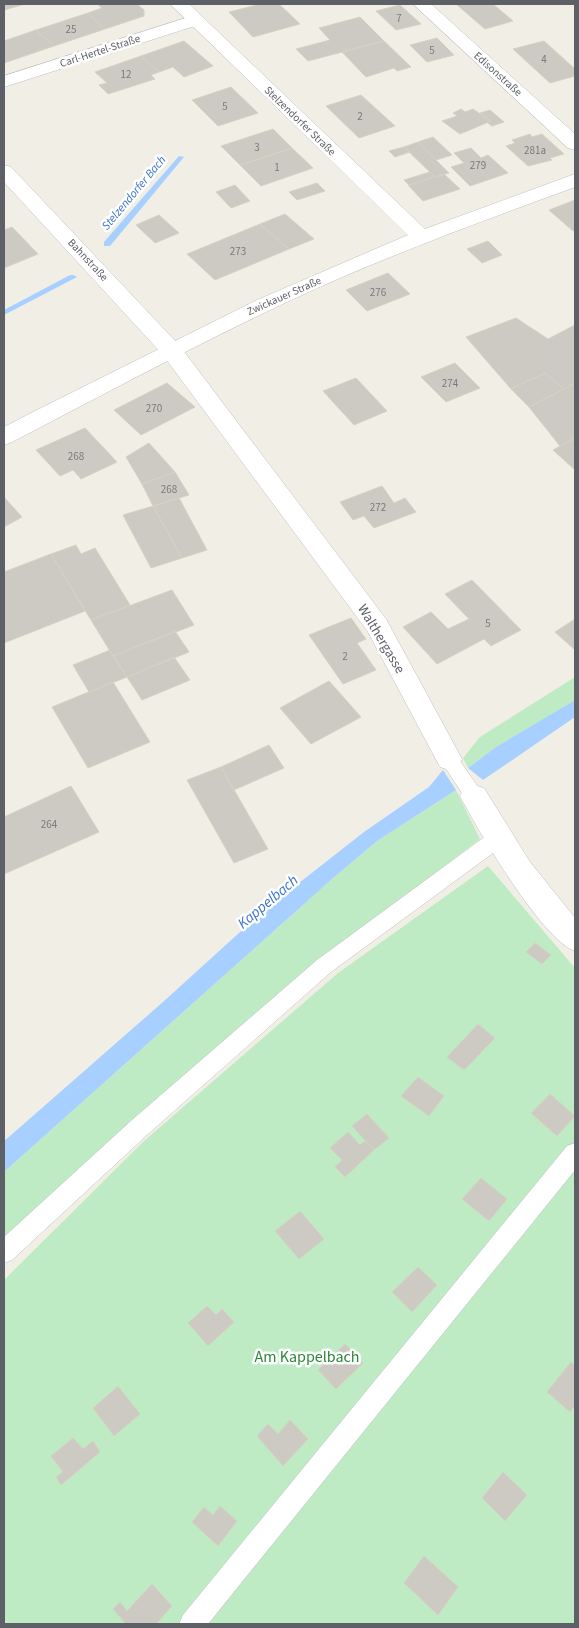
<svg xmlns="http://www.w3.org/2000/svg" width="579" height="1628" font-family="'Source Sans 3',sans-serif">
<rect width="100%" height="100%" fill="#f1efe5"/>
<!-- green -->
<path fill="#bfebc4" d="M 575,677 L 575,700 L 496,747 L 468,768 L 463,758 L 480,737 Z
M 456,790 L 480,839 L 317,963 L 71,1178 L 4,1240 L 4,1172 L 332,879 L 377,841 Z
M 488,866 L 575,968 L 575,1624 L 4,1624 L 4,1280 L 144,1141 L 338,973 Z"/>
<!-- water -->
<path fill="#a7cfff" d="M 575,700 L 575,717 L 483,780 L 468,768 L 496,747 Z
M 443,770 L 456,790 L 377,841 L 332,879 L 4,1172 L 4,1141 L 10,1136 L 163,1002 L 262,912 L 364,832 L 429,787 Z"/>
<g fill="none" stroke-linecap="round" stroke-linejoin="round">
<!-- stream -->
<path fill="#a7cfff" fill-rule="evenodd" d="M 179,156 L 184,157 L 110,246 L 104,246 L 104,242 Z
M 70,275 L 73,275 L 77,277 L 4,315 L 4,310 Z"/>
</g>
<!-- building -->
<path fill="#cccac2" stroke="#d6d2c2" d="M 4,4 L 25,4 L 4,10 Z
M 97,4 L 137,4 L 144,10 L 144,16 L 105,29 L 88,13 L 102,8 Z
M 261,4 L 279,4 L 300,24 L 253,37 L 229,12 Z
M 456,4 L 493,4 L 513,21 L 485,29 Z
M 400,5 L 421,24 L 396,30 L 376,11 Z
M 88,13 L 105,29 L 54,46 L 36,30 Z
M 360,17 L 384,41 L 308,61 L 296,49 L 330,40 L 319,28 Z
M 36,30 L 54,46 L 4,63 L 4,41 Z
M 437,38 L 454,55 L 427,62 L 410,45 Z
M 184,41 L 213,66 L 184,77 L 173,67 L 159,72 L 141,56 Z
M 384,41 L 411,67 L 397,71 L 394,68 L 366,77 L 342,52 Z
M 544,41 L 575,69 L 575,76 L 550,83 L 513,49 Z
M 141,56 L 159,72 L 151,75 L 155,79 L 108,94 L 99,85 L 107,83 L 95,72 Z
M 231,87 L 258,113 L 218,126 L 192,100 Z
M 361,95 L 395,126 L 359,138 L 326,106 Z
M 461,109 L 465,112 L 473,109 L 491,121 L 460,134 L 442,121 L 457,116 L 453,113 Z
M 490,110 L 504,122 L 492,126 L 488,123 L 491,121 L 480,113 Z
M 273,129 L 292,148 L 240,165 L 221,146 Z
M 530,134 L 532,137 L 542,134 L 564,154 L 550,158 L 552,160 L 528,166 L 506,146 L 515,143 L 512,140 Z
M 433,137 L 452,155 L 436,160 L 418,142 Z
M 418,142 L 449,173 L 435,177 L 404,147 Z
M 404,147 L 410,152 L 395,157 L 389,151 Z
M 292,148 L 313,168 L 261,186 L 240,165 Z
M 471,148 L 481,158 L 488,155 L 508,173 L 470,186 L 451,167 L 464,163 L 454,153 Z
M 430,172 L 435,177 L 409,185 L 404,180 Z
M 444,174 L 460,189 L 423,201 L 408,185 Z
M 317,183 L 325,191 L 297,200 L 289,192 Z
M 235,185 L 250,201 L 231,208 L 216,192 Z
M 575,200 L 575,230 L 573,231 L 549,210 Z
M 285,214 L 314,239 L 289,249 L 260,224 Z
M 159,215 L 179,233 L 155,243 L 136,225 Z
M 260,224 L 289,249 L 215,280 L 187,254 Z
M 12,227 L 38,254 L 4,268 L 4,230 Z
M 488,241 L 502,255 L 482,263 L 467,249 Z
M 388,273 L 410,294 L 367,311 L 346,290 Z
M 516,318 L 548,339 L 575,325 L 575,383 L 564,389 L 545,373 L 511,389 L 466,337 Z
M 455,363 L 480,388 L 446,402 L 421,377 Z
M 545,373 L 564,389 L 529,407 L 511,389 Z
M 356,378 L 387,411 L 354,425 L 323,391 Z
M 167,383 L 195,407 L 141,435 L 114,410 Z
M 575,383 L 575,438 L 560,446 L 529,407 Z
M 85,428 L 117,462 L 81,479 L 73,470 L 60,476 L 36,450 Z
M 575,438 L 575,470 L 553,450 Z
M 149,443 L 175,472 L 142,484 L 126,457 Z
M 175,472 L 189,495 L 153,506 L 142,484 Z
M 382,486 L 394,503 L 405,498 L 416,512 L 374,528 L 364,516 L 353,520 L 340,502 Z
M 4,497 L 22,517 L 4,527 Z
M 179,498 L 207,550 L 182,558 L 153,506 Z
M 153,506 L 182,558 L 151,568 L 123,515 Z
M 76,545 L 81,554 L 95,548 L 130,605 L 91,620 L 51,554 Z
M 51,554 L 85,611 L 4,643 L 4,572 Z
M 472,580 L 521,630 L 491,646 L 484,639 L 437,664 L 403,627 L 431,612 L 448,629 L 469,619 L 445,594 Z
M 172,590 L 194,625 L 113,656 L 91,620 Z
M 351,618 L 366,639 L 357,643 L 376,670 L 343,684 L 309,635 Z
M 575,619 L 575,650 L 555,632 Z
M 175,631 L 189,652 L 127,677 L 113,656 Z
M 110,650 L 127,677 L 89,692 L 73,665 Z
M 174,657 L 190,680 L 142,700 L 127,677 Z
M 329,681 L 361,717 L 311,744 L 280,708 Z
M 113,682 L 150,742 L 88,768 L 52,707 Z
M 269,745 L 284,768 L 234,790 L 221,767 Z
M 221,767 L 268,849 L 234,863 L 187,780 Z
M 71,786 L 99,832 L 4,874 L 4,817 Z
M 535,943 L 551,955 L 542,964 L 526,952 Z
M 478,1024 L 495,1038 L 464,1070 L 447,1057 Z
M 418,1077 L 444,1096 L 429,1116 L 401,1096 Z
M 550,1094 L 575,1116 L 557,1136 L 531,1113 Z
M 367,1114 L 389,1138 L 374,1150 L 352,1126 Z
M 348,1132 L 360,1145 L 365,1141 L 374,1150 L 345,1177 L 335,1167 L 342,1160 L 330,1148 Z
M 481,1178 L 507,1199 L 489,1221 L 462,1199 Z
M 300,1211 L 324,1239 L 299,1259 L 275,1231 Z
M 418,1267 L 437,1285 L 412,1312 L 392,1292 Z
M 207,1306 L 216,1315 L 222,1309 L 234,1322 L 208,1346 L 188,1323 Z
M 345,1344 L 363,1363 L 336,1389 L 318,1370 Z
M 571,1362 L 575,1365 L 575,1405 L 570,1412 L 547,1392 Z
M 118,1386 L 140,1414 L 114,1436 L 93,1408 Z
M 290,1420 L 308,1439 L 283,1466 L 257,1436 L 268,1424 L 278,1434 Z
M 73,1438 L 83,1449 L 93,1441 L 100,1452 L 61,1485 L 56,1477 L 63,1472 L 51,1456 Z
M 503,1472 L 527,1495 L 505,1521 L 482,1498 Z
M 220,1506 L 237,1521 L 218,1546 L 192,1522 L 204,1507 L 213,1515 Z
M 424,1556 L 458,1587 L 438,1615 L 404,1583 Z
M 152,1584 L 172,1606 L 156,1624 L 126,1624 L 113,1609 L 120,1602 L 127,1611 Z"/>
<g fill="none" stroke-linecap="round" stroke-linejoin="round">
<defs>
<path id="lane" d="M 449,752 L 455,754 L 481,791 L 483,796 L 481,801 L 474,804 L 467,801 L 443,764 L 440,759 L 443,754 Z
M 497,831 L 504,833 L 506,839 L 504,845 L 331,972 L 148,1134 L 12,1260 L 4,1263 L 4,1237 L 132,1120 L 317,960 L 490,833 Z
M 575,1143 L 575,1170 L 208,1624 L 179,1624 L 183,1615 L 567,1146 Z"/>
<path id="street" d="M 413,4 L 431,4 L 575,134 L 575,150 L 568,148 Z
M 195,15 L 201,16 L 204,20 L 201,24 L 4,87 L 4,76 Z
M 4,165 L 11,167 L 179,345 L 386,619 L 462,759 L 458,767 L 449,770 L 440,767 L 368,632 L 163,355 L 4,182 Z
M 474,785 L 484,788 L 530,862 L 575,918 L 575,951 C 543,941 477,829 460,796 L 464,788 Z"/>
<path id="secondary" d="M 170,4 L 189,4 L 425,229 L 575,174 L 575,187 C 488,219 400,251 315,289 C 212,336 112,390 12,442 L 4,445 L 4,427 L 39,409 L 257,300 L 408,235 Z"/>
</defs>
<!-- lane casing -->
<use href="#lane" stroke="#bdbec5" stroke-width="1"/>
<!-- street casing -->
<use href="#street" stroke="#bdbec5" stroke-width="1"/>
<!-- secondary casing -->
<use href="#secondary" stroke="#bdc0c7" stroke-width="1"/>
<!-- lane -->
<use href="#lane" fill="#fff" fill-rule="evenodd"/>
<!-- street -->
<use href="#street" fill="#fff" fill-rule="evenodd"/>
<!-- secondary -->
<use href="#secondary" fill="#fff" fill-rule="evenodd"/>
</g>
<g text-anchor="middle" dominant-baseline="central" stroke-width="5" stroke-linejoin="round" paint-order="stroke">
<!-- number labels -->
<g font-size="11" fill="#797a7e">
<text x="399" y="18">7</text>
<text x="71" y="29">25</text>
<text x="432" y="50">5</text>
<text x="544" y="59">4</text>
<text x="126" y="74">12</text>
<text x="225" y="106">5</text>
<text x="360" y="116">2</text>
<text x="257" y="147">3</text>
<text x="535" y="150">281a</text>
<text x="478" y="165">279</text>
<text x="277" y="167">1</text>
<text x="238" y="251">273</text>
<text x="378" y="292">276</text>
<text x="450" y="383">274</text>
<text x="154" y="408">270</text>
<text x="76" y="456">268</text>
<text x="169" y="489">268</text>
<text x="378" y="507">272</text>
<text x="488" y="623">5</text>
<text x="345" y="656">2</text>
<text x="49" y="824">264</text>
</g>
<!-- far-street labels -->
<g font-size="11" fill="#5d6067" stroke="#fff">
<text transform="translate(100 51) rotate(-18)">Carl-Hertel-Straße</text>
<text transform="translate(498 74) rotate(42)">Edisonstraße</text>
<text transform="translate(300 121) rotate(44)">Stelzendorfer Straße</text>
<text transform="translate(88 260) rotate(47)">Bahnstraße</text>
<text transform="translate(284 296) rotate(-24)">Zwickauer Straße</text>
</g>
<!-- far-water labels -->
<g font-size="12" font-style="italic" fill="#3c73d0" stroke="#fff">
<text transform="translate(134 193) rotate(-50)">Stelzendorfer Bach</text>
</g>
<!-- street labels -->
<g font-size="14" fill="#5d6067" stroke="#fff">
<text transform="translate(381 639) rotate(59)">Walthergasse</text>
</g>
<!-- water labels -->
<g font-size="15" font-style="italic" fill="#3c73d0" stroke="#fff">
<text transform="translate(268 902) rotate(-40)">Kappelbach</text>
</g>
<!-- near-park labels -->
<g font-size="16" fill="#2c873a" stroke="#fff">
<text x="307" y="1357">Am Kappelbach</text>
</g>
</g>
<!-- border -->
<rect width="579" height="1628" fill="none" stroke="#5d6067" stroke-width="10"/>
</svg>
